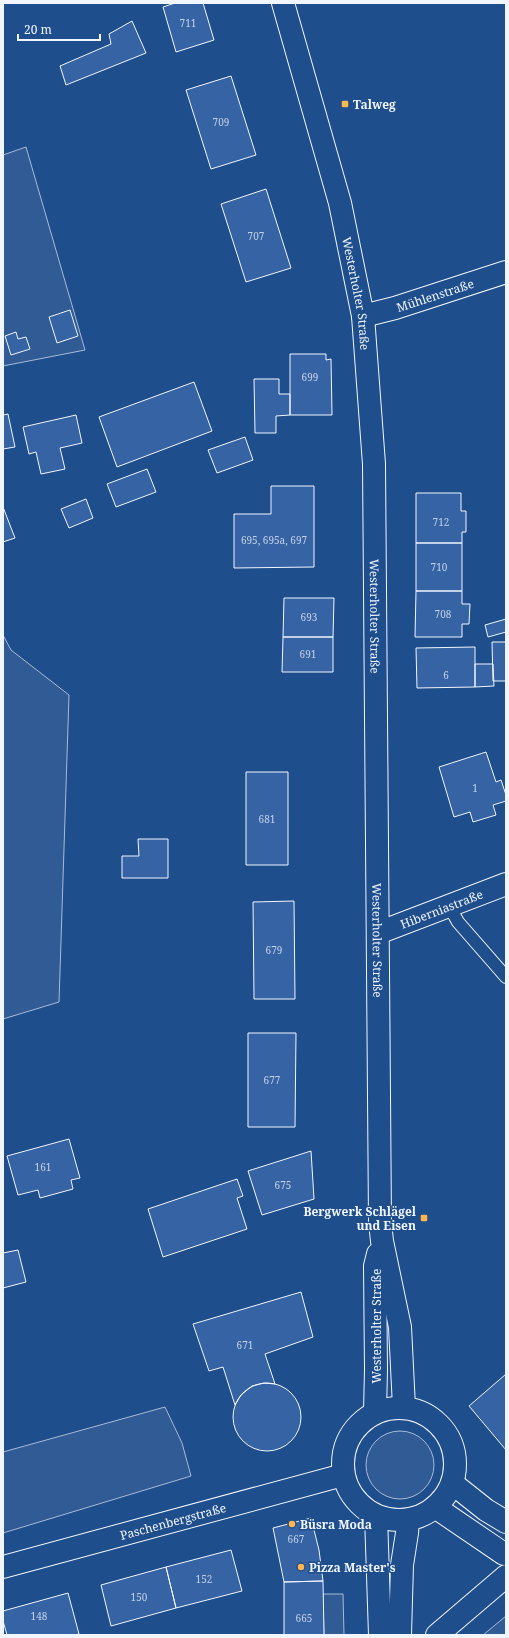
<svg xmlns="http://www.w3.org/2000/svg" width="509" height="1638" font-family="'Noto Serif',serif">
<rect width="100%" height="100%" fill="#1f4e8c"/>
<!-- built -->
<path fill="#305b95" stroke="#a8bbd7" d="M 26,147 L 85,350 L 3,366 L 3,155 Z
M 3,635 L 11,650 L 69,695 L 59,1002 L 3,1019 Z
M 165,1407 L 182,1443 L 191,1476 L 3,1533 L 3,1452 Z
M366 1465a34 34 0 1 1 68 0a34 34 0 1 1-68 0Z
M 323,1594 L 343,1594 L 344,1635 L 324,1635 Z
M 506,1616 L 506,1635 L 483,1635 Z"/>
<!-- building -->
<path fill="#3563a3" stroke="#f2f6ff" d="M 175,3 L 203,3 L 214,40 L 176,52 L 163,7 Z
M 132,21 L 146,53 L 66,85 L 60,66 L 111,44 L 109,34 Z
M 231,76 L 256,155 L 211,169 L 186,90 Z
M 266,189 L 291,268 L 246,282 L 221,204 Z
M 70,310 L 78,336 L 57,343 L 49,317 Z
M 16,332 L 18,339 L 26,337 L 30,349 L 11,355 L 5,336 Z
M 290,354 L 326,354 L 326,360 L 331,359 L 332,415 L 290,415 Z
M 254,379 L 279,379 L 279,394 L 290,394 L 290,415 L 276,416 L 276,433 L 255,433 Z
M 194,382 L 212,431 L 117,467 L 99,417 Z
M 8,414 L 15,447 L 3,449 L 3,415 Z
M 76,415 L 82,443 L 60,448 L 65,469 L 41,474 L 36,452 L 29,454 L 23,427 Z
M 245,437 L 253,460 L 217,473 L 208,450 Z
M 147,469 L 156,492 L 116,507 L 107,484 Z
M 271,486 L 314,486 L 314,567 L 234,568 L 234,514 L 271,514 Z
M 416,493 L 461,493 L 461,511 L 466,511 L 466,532 L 462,532 L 462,543 L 416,543 Z
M 86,499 L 93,518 L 69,528 L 61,509 Z
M 3,507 L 15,538 L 3,542 Z
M 416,543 L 462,543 L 462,591 L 416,591 Z
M 416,591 L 462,591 L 462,604 L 470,604 L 469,624 L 462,624 L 462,637 L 415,637 Z
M 284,598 L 334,598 L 333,637 L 283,637 Z
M 506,619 L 506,632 L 488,637 L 485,625 Z
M 283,637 L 333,637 L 333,672 L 282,672 Z
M 492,642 L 506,642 L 506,681 L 493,681 Z
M 475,647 L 475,687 L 417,688 L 416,648 Z
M 475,664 L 493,664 L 494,686 L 475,687 Z
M 486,752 L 496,782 L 501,780 L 506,795 L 506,801 L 493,805 L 496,815 L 473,822 L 470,812 L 454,817 L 439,767 Z
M 246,772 L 288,772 L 288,865 L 246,865 Z
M 138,839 L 168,839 L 168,878 L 122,878 L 122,856 L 139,856 Z
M 294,901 L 295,999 L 254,999 L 253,902 Z
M 248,1033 L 296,1033 L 295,1127 L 248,1127 Z
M 69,1139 L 80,1178 L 71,1180 L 73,1189 L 40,1198 L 38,1190 L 18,1195 L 7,1156 Z
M 311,1151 L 314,1199 L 262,1215 L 248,1171 Z
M 237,1179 L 243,1196 L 237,1198 L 247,1229 L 163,1257 L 148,1209 Z
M 18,1250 L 26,1282 L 3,1288 L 3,1253 Z
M 301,1292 L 313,1337 L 265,1354 L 275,1384 L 264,1383 L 252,1386 L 241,1395 L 235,1405 L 223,1367 L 209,1371 L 193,1324 Z
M 506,1374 L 506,1450 L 469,1406 Z
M233 1417a34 34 0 1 1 68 0a34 34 0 1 1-68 0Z
M 311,1518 L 319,1550 L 323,1581 L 284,1582 L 273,1528 Z
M 231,1550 L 242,1591 L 176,1608 L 166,1567 Z
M 166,1567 L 176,1608 L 111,1626 L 101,1585 Z
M 323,1581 L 324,1635 L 284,1635 L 284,1582 Z
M 68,1593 L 79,1634 L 74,1635 L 7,1635 L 3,1621 L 3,1611 Z"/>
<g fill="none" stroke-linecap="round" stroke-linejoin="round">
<defs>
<path id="service" d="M 449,906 L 458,922 L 506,977"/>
<g id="minor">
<path id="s1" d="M 363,316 L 395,308 L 506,272"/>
<path id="s2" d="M 378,933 L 506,884"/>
<path d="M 452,1483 L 486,1510 L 506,1522"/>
<path d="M 435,1507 L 504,1554 L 506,1554"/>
<path id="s3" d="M 3,1567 L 343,1475"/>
<path d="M 437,1635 L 506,1576"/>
</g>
<g id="primary">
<path id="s4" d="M 283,3 L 340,203 L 363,316 L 374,464 L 380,1222 L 382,1241 L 400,1327 L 404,1407"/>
<circle cx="399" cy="1464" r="56"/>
<path d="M 375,1412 L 376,1369 L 375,1266 L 378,1254"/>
<path d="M 376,1516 L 380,1635"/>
<path d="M 400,1635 L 402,1565 L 407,1533 L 408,1520"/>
</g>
</defs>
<!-- service casing -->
<use href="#service" stroke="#f2f6ff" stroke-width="14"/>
<!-- minor casing -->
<use href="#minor" stroke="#f2f6ff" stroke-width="24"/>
<!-- primary casing -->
<use href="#primary" stroke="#f2f6ff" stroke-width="24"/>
<!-- service -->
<use href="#service" stroke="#1f4e8c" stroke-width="12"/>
<!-- minor -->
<use href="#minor" stroke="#1f4e8c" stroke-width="22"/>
<!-- primary -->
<use href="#primary" stroke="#1f4e8c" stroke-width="22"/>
</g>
<!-- markers -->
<g fill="#ffb74d" stroke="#1f4e8c" stroke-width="1.5">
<rect x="341" y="100" width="8" height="8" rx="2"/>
<rect x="420" y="1214" width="8" height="8" rx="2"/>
<circle cx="292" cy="1524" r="4"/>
<circle cx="301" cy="1567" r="4"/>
</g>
<g text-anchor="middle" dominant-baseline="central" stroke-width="3" stroke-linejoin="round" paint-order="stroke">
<!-- number labels -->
<g font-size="10" fill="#c3d1e8">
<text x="188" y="23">711</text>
<text x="221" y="122">709</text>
<text x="256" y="236">707</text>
<text x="310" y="377">699</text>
<text x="441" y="522">712</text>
<text x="274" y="540">695, 695a, 697</text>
<text x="439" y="567">710</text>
<text x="443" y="614">708</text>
<text x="309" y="617">693</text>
<text x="308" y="654">691</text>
<text x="446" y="675">6</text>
<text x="475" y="788">1</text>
<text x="267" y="819">681</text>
<text x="274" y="950">679</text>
<text x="272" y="1080">677</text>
<text x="43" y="1167">161</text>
<text x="283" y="1185">675</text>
<text x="245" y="1345">671</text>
<text x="296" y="1539">667</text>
<text x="204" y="1579">152</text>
<text x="139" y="1597">150</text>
<text x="39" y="1616">148</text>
<text x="304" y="1618">665</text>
</g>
<!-- poi labels -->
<g font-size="12" font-weight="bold" fill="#f2f6ff" stroke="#1f4e8c" text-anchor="start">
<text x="353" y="104">Talweg</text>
<text x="416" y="1211" text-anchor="end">Bergwerk Schlägel<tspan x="416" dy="14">und Eisen</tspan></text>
<text x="300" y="1524">Büsra Moda</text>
<text x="309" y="1567">Pizza Master's</text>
</g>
<!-- street labels -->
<g font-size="12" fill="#f2f6ff" stroke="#1f4e8c">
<text stroke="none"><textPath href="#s4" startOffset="300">Westerholter Straße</textPath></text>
<text stroke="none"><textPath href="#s1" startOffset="75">Mühlenstraße</textPath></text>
<text stroke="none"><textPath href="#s4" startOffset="624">Westerholter Straße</textPath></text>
<text stroke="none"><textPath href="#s2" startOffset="68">Hiberniastraße</textPath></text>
<text stroke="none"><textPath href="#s4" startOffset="948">Westerholter Straße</textPath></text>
<text transform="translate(376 1326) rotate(-90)">Westerholter Straße</text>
<text stroke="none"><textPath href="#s3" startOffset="176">Paschenbergstraße</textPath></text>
</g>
</g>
<!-- border -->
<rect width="509" height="1638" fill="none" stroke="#f2f6ff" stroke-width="8"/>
<!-- scale -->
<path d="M18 34v6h82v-6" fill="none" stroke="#f2f6ff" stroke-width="2"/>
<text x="24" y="34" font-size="12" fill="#f2f6ff" stroke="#1f4e8c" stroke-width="3" paint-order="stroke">20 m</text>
</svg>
